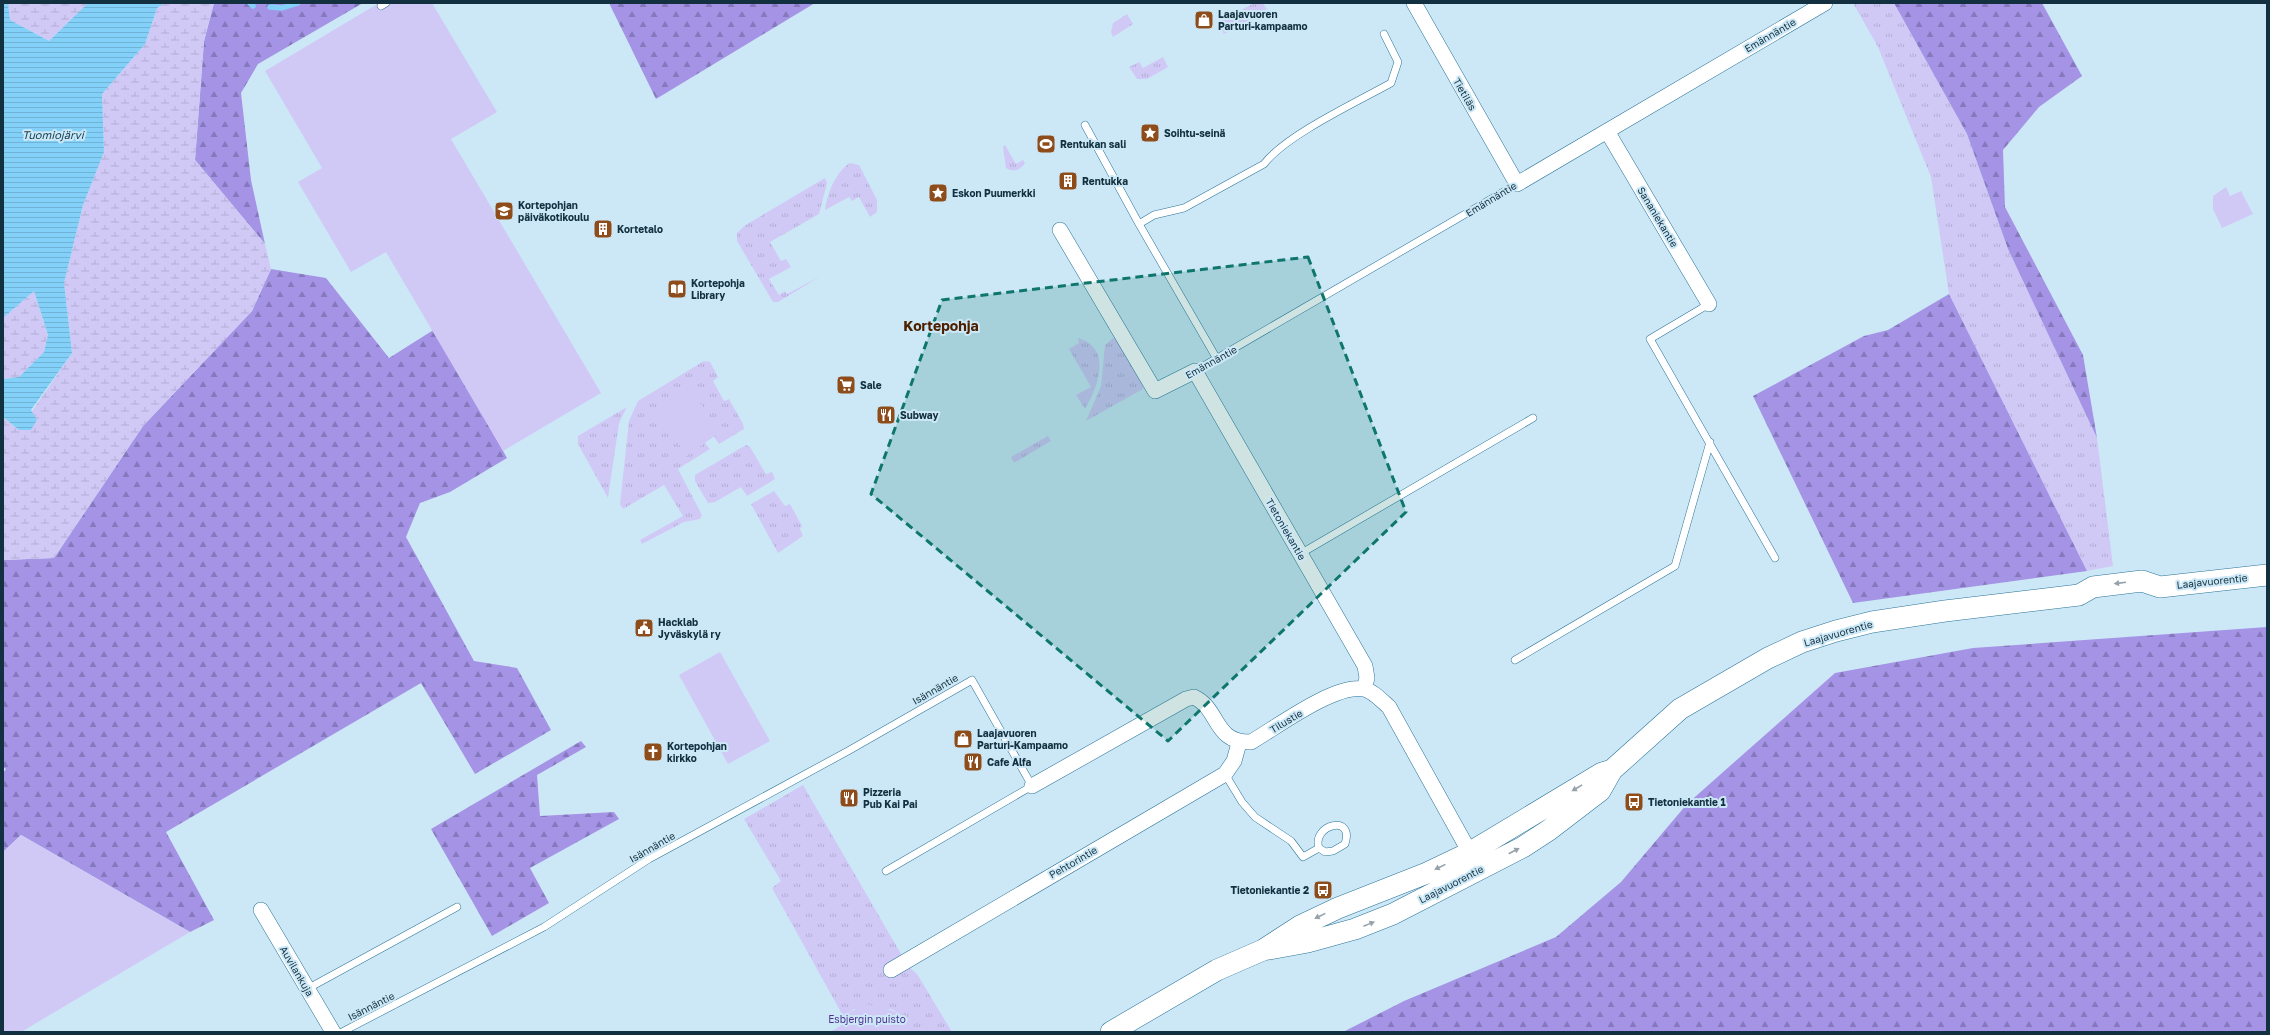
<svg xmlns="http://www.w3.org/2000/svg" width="2270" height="1035" font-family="'Golos Text',sans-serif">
<defs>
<pattern id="grass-tufts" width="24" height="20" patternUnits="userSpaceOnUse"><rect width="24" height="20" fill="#d0c9f6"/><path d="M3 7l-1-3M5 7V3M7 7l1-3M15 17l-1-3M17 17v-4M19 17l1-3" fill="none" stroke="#b2add4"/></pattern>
<pattern id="forest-firs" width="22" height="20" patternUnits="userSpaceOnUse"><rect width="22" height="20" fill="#a593e6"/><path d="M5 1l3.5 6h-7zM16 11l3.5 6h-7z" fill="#8578bc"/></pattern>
<pattern id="wetland-marsh" width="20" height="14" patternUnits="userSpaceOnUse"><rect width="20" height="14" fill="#d0c9f6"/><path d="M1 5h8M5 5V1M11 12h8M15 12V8" fill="none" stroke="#b2add4"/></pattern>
<pattern id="water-rules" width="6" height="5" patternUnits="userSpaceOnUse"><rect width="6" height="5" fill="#83d0f9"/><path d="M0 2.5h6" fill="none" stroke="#70b3d6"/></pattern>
</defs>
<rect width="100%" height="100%" fill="#cce8f7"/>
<!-- grass -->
<path fill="url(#grass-tufts)" d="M 1254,3 L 1263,3 L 1267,10 L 1224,34 L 1218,23 Z
M 1853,3 L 1894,3 L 1967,134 L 2008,249 L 2097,438 L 2113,566 L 2087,571 L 1949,294 L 1931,177 L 1878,47 Z
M 1127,14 L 1133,24 L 1113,37 L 1111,32 L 1113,23 Z
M 1163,57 L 1168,67 L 1147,79 L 1137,79 L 1129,67 L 1139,62 L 1143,68 Z
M 1005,145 L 1016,164 L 1023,160 L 1025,163 C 1020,171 1013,172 1006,168 L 1003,147 Z
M 850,163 L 859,165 L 877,200 L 877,212 L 870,217 L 859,197 L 852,201 L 849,197 L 825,210 C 827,194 836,171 850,163 Z
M 825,178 L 827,183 L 819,214 L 770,242 L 781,261 L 786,259 L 791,267 L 769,279 L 779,295 L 785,291 L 787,294 L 821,276 L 778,302 L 773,302 L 737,241 L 737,233 L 744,226 Z
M 1078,338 C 1113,348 1098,387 1085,409 L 1076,395 L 1091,387 L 1069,349 L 1079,343 Z
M 1113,338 L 1119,340 L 1142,380 L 1143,389 L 1086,421 L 1101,386 L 1105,345 Z
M 704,361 L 710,362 L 718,377 L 713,381 L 724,401 L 729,399 L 743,424 L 744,429 L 719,444 L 714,437 L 719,433 L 686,455 L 705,443 L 710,449 L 678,469 L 702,515 L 700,519 L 684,522 L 642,544 L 640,540 L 683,516 L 664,485 L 623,509 L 620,504 L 629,421 L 638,401 Z
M 627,407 L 619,423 L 608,498 L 578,444 L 578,436 Z
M 1048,436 L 1051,441 L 1014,463 L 1011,457 Z
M 746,445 L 750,447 L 766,474 L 772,472 L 775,479 L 747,496 L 741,487 L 715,502 L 708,503 L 695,481 L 695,475 Z
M 774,491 L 785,506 L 790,504 L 802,526 L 800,529 L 803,536 L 778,553 L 751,504 Z
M 803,785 L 908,966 L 917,974 L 952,1032 L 917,1032 L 906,1017 L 891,1009 L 854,1009 L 843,1016 L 772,888 L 781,881 L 744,819 Z"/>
<!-- forest -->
<path fill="url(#forest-firs)" d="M 214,3 L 363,3 L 258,64 L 241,93 L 251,180 L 265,244 L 195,160 L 204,41 Z
M 609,3 L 815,3 L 656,99 Z
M 1894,3 L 2042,3 L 2082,76 L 2039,107 L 2003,150 L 2005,207 L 2083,355 L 2097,438 L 2008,249 L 1967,134 Z
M 271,269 L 326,278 L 389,358 L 435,329 L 507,458 L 450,492 L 420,503 L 406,537 L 474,661 L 517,668 L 551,730 L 475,774 L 421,683 L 166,832 L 214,920 L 190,932 L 21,835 L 3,852 L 3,773 L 6,769 L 3,767 L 3,560 L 54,558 L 143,426 L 252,311 Z
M 1949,294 L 2087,571 L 1853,603 L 1753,396 L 1864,336 L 1888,330 Z
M 2267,627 L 2267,1032 L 1343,1032 L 1404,1001 L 1556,937 L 1621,882 L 1687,804 L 1835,673 L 1973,648 Z
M 581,741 L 586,747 L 537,775 L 540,816 L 614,812 L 619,819 L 530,868 L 549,903 L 492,936 L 431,829 Z"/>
<!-- wetland -->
<path fill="url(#wetland-marsh)" d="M 8,3 L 88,3 L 49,41 L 10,20 Z
M 165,3 L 214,3 L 204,41 L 195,160 L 265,244 L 271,269 L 252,311 L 143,426 L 54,558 L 3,560 L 3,417 L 19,430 L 72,353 L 64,283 L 83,205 L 104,152 L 102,94 L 145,44 L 157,8 Z
M 34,291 L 48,336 L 44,352 L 19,377 L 3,379 L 3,318 Z"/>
<!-- park -->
<path fill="#d0c9f6" d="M 379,3 L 432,3 L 497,112 L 451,139 L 601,393 L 503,451 L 386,252 L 351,272 L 298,182 L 322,168 L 265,71 Z
M 2226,187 L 2230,196 L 2241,191 L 2253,214 L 2222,228 L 2213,209 L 2213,196 Z
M 691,388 L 719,433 L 686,456 L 657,408 Z
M 720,652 L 770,741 L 728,764 L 679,675 Z
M 21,835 L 190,932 L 21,1032 L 3,1032 L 3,852 Z
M 865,1004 C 884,1008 908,1011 917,1032 L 830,1032 L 847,1022 L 843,1016 Z"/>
<!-- water -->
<path fill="url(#water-rules)" d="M 3,3 L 8,3 L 10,20 L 49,41 L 88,3 L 165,3 L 157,8 L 145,44 L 102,94 L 104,152 L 83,205 L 64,283 L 72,353 L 31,410 L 37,420 L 31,430 L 19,430 L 3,417 L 3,379 L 19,377 L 44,352 L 48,335 L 34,291 L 3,318 Z"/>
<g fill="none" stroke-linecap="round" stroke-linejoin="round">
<!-- stream -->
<path stroke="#83d0f9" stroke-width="5.5" d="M 250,3 L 253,6
M 270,7 L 282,8 L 298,3"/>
<defs>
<path id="lane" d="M 381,6 L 386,3
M 1085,125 L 1139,224 L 1154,215 L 1184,208 L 1264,164 C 1286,135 1357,102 1391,83 L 1398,62 L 1384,34
M 1139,224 L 1217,359
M 1709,304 L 1650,339 L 1775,558
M 1195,371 L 1517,184
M 1300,554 L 1533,418
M 1515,660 L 1675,566 L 1710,442
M 1225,774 L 1242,802 L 1255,817 L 1291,841 L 1303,857 L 1319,848 C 1311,825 1355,813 1345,844 L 1333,851 L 1325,852 L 1319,848
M 307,989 L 457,907
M 342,1032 L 544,927 L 649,859 L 848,751 L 972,680 L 1032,786 L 886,871"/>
<path id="street" d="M 1414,3 L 1517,184 L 1825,3
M 1607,131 L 1709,304
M 1060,230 L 1155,391 L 1195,371 L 1365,666 L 1367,678 L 1364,689
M 1032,786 L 1186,699 L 1194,697 C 1220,709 1213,743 1251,742 C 1277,727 1334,684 1364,689 C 1373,691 1382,701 1389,707 L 1474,860
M 261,910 L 333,1032
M 891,970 L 1225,774 L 1234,761 L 1239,743"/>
<path id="secondary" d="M 1263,950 L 1308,942 L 1355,929 L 1393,914 L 1523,847 L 1549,830 L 1600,791 L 1612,770 L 1680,709 L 1768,658 L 1802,642 L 1836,631 L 1872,622 L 1945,611 L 2079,595 L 2093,587 L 2142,581 L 2160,587 L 2267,575
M 1111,1032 L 1217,970 L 1263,950 L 1300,926 L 1338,908 L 1427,873 L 1469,853 L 1602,773 L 1612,770"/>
</defs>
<!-- lane casing -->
<use href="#lane" stroke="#2b7497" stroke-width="8"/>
<!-- street casing -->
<use href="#street" stroke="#2b7497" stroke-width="16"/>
<!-- secondary casing -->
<use href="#secondary" stroke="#2b7497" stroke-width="22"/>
<!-- lane -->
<use href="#lane" stroke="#fff" stroke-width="7"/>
<!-- street -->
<use href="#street" stroke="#fff" stroke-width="15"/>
<!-- secondary -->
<use href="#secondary" stroke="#fff" stroke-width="21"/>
</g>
<!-- one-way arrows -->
<defs><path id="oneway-solid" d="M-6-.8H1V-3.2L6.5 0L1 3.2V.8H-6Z"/></defs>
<g fill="#94a2a9">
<use href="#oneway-solid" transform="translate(2120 583) rotate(173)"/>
<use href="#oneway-solid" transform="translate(1577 788) rotate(149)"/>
<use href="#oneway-solid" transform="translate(1514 851) rotate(-28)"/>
<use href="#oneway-solid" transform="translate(1440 867) rotate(154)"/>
<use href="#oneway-solid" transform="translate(1320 916) rotate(154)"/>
<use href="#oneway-solid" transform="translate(1369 924) rotate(-22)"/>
</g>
<!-- marked area -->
<path fill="#0f766e" fill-opacity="0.2" stroke="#0f766e" stroke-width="3" stroke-dasharray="8 5" stroke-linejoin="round" d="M 1308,257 L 1406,512 L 1168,741 L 871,494 L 942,300 Z"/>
<!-- icons -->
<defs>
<symbol id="shop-square" viewBox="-11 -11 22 22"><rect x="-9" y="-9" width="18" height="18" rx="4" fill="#8e4c1b" stroke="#cce8f7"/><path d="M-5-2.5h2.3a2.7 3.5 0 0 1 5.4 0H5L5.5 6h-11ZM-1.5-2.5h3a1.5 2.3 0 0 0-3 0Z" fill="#fff"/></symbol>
<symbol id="sight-square" viewBox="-11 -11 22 22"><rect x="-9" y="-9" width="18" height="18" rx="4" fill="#8e4c1b" stroke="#cce8f7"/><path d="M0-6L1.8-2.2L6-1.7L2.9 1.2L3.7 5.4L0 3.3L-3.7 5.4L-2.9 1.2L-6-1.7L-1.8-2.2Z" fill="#fff"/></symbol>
<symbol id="stadium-square" viewBox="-11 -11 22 22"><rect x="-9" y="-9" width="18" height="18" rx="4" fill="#8e4c1b" stroke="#cce8f7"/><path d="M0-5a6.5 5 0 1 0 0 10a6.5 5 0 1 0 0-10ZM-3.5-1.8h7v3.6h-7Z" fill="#fff"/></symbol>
<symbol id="building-square" viewBox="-11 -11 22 22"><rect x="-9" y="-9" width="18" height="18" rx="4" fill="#8e4c1b" stroke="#cce8f7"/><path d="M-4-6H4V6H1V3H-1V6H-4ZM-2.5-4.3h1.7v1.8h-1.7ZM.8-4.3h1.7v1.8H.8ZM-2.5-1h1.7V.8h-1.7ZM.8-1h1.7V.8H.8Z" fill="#fff"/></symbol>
<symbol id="school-square" viewBox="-11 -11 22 22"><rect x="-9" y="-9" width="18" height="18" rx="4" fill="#8e4c1b" stroke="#cce8f7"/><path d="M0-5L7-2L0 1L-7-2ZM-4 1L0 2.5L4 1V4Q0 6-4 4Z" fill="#fff"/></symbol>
<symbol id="library-square" viewBox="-11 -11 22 22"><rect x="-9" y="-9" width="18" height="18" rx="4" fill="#8e4c1b" stroke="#cce8f7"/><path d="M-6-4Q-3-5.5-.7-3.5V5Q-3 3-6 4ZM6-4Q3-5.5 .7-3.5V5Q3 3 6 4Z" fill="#fff"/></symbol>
<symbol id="supermarket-square" viewBox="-11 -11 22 22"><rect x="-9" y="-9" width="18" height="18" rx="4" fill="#8e4c1b" stroke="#cce8f7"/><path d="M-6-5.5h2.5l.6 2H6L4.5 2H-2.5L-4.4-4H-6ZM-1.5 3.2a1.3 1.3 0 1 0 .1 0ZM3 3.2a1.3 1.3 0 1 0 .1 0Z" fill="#fff"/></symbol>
<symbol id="restaurant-square" viewBox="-11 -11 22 22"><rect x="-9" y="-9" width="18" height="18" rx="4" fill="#8e4c1b" stroke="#cce8f7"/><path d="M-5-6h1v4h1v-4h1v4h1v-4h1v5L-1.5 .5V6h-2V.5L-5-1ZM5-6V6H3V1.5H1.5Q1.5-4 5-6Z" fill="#fff"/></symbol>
<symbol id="civic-square" viewBox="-11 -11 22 22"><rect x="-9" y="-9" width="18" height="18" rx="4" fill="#8e4c1b" stroke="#cce8f7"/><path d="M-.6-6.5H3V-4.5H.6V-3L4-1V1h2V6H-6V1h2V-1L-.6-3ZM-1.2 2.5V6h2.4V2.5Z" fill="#fff"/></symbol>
<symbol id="church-square" viewBox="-11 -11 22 22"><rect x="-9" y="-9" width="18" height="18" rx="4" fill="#8e4c1b" stroke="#cce8f7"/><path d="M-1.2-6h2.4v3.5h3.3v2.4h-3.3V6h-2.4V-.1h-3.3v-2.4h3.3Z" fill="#fff"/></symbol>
<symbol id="bus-square" viewBox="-11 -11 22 22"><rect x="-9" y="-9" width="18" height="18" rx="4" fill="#8e4c1b" stroke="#cce8f7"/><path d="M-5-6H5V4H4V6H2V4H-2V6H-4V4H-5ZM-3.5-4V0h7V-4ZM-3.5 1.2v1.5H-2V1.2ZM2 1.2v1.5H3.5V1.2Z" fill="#fff"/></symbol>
</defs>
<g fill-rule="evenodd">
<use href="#shop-square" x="1193" y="9" width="22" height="22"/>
<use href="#sight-square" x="1139" y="122" width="22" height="22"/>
<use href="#stadium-square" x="1035" y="133" width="22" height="22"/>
<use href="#building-square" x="1057" y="170" width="22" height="22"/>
<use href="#sight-square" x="927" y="182" width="22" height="22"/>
<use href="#school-square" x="493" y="200" width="22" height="22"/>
<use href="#building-square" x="592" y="218" width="22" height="22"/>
<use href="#library-square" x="666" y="278" width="22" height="22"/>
<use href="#supermarket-square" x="835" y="374" width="22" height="22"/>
<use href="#restaurant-square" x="875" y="404" width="22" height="22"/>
<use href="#civic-square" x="633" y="617" width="22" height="22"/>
<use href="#shop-square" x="952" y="728" width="22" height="22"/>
<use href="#church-square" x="642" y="741" width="22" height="22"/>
<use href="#restaurant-square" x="962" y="751" width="22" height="22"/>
<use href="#restaurant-square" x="838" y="787" width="22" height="22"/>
<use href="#bus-square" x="1623" y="791" width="22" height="22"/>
<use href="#bus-square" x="1312" y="879" width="22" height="22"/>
</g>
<g text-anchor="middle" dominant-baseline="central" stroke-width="4" stroke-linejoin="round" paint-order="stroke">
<!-- poi labels -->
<g font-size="10" font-weight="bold" fill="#12303f" stroke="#cce8f7" text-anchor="start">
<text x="1218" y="14">Laajavuoren<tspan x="1218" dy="12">Parturi-kampaamo</tspan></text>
<text x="1164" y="133">Soihtu-seinä</text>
<text x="1060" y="144">Rentukan sali</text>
<text x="1082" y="181">Rentukka</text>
<text x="952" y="193">Eskon Puumerkki</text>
<text x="518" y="205">Kortepohjan<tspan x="518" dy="12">päiväkotikoulu</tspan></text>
<text x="617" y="229">Kortetalo</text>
<text x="691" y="283">Kortepohja<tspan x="691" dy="12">Library</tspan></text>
<text x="860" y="385">Sale</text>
<text x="900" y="415">Subway</text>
<text x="658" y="622">Hacklab<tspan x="658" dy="12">Jyväskylä ry</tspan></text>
<text x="977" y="733">Laajavuoren<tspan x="977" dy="12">Parturi-Kampaamo</tspan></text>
<text x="667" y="746">Kortepohjan<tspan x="667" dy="12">kirkko</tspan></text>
<text x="987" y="762">Cafe Alfa</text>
<text x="863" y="792">Pizzeria<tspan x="863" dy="12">Pub Kai Pai</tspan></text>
<text x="1648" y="802">Tietoniekantie 1</text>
<text x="1309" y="890" text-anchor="end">Tietoniekantie 2</text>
</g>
<!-- street labels -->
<g font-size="10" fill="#12303f" stroke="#cce8f7">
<text transform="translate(1770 35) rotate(-30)">Emännäntie</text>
<text transform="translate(1465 94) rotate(60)">Tietiläs</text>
<text transform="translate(1491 199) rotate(-31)">Emännäntie</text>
<text transform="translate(1658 217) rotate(59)">Sananiekantie</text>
<text transform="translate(1211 362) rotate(-29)">Emännäntie</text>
<text transform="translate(1286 529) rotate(60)">Tietoniekantie</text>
<text transform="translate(2212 581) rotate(-6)">Laajavuorentie</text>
<text transform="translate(1838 633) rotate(-16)">Laajavuorentie</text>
<text transform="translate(935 689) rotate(-30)">Isännäntie</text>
<text transform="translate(1286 721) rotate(-31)">Tilustie</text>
<text transform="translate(652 847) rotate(-30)">Isännäntie</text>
<text transform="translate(1073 862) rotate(-30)">Pehtorintie</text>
<text transform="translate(1451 884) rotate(-27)">Laajavuorentie</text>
<text transform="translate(297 971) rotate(60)">Auvilankuja</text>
<text transform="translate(371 1006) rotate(-27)">Isännäntie</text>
</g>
<!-- park labels -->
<g font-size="10" fill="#4f3291" stroke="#cce8f7">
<text x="867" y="1019">Esbjergin puisto</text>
</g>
<!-- water labels -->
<g font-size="11" font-style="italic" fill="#144156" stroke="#cce8f7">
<text x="53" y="134">Tuomiojärvi</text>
</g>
<!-- district labels -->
<g font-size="14" font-weight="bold" fill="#4d2100" stroke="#cce8f7">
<text x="941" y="325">Kortepohja</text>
</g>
</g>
<!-- border -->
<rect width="2270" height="1035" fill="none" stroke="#12303f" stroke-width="8"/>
</svg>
